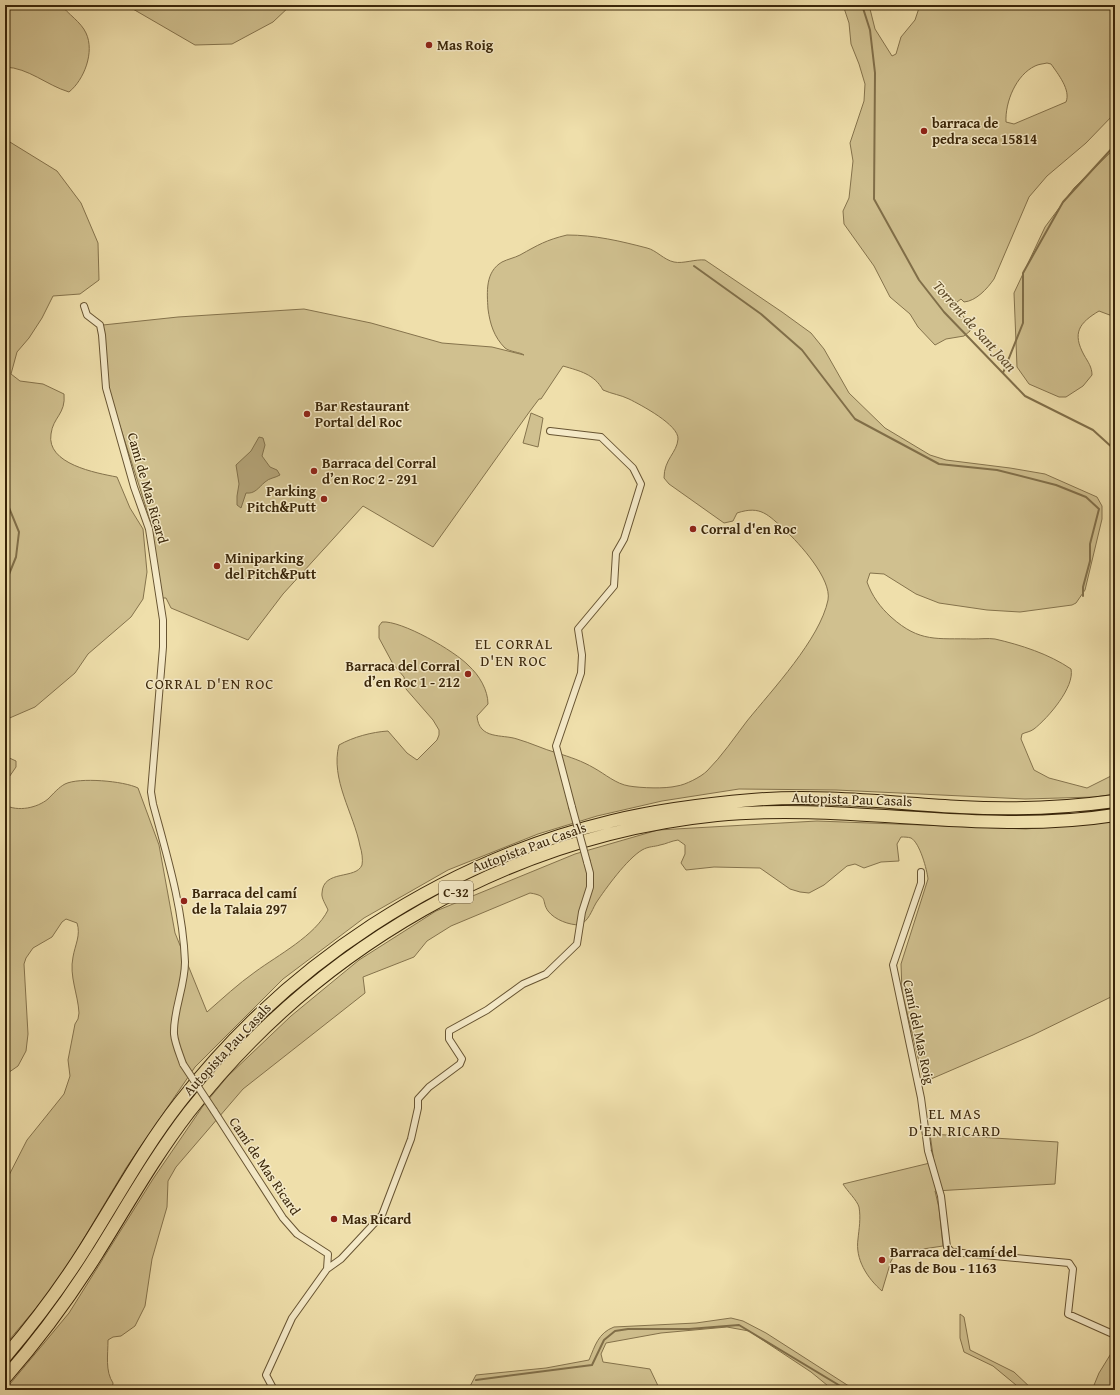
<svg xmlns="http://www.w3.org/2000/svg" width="1120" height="1395" font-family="'Gentium Book Plus',serif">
<rect width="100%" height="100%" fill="#efdfab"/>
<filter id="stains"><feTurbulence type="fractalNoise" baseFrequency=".005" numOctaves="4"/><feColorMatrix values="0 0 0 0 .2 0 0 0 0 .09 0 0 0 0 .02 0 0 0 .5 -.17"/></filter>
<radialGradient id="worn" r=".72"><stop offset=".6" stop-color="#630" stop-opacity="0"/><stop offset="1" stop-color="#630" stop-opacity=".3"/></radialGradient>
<!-- green -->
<path fill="#d0c08f" stroke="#85734c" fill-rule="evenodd" d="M 5,5 L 61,5 C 68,14 81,22 86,33 C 95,52 84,80 69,92 C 46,85 29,68 5,67 Z
M 126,5 L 291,5 L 273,22 L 232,44 L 195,45 Z
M 843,5 L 869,5 L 875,29 L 892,56 L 896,54 L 901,37 L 915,20 L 920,5 L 1115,5 L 1115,113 L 1086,143 L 1047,176 L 1029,197 L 994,279 C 987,289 976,301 964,302 L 961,299 L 957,302 L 959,310 L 971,327 L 970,331 L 964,336 L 946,339 L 935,345 L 918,327 L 910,314 L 890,297 L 874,266 L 844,224 L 843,211 L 849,198 L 853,161 L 850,143 L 864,101 L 865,84 L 859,64 L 851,44 L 849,23 ZM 1047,63 L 1051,64 C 1058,74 1071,90 1066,102 L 1014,124 L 1006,122 C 1005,102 1016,75 1035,66 C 1039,64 1043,64 1047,63 Z
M 5,139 L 57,171 L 81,203 L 98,243 L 99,280 L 80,294 L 53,296 L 42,318 L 29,338 L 17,352 L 11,374 L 20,381 L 43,384 L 64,394 C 66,414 53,417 51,434 C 46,464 96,473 117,477 L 130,508 L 143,529 L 147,572 L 143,599 L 131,617 L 88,654 L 75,673 L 35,707 L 5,720 Z
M 1115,148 L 1115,317 L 1099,311 C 1079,323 1072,333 1084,355 C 1088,362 1092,367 1092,375 L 1083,386 L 1066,397 L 1059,397 L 1029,384 L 1017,367 L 1014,293 L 1045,227 L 1074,188 Z
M 567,235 C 595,235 620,241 647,248 C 656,250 664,260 674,262 C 683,264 695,259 705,260 L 782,312 L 811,333 L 824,349 L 849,393 L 885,428 L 930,455 L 946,460 L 1010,468 L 1045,474 L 1097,497 L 1102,506 L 1102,519 L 1085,590 L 1076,603 L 1072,605 L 1020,612 L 987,610 L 939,603 L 916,594 L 884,574 L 870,573 L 867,582 C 872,596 880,607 891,617 C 920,643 937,638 973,639 C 980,639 988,638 995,639 C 1021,645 1049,654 1071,669 C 1075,687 1048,718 1034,729 C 1030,732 1026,732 1022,734 L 1021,739 L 1034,770 L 1049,778 L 1087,788 L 1115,774 L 1115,794 L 1095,797 L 1025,799 L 836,790 L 739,789 L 662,801 L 597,816 L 538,834 L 448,870 L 364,918 L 283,979 L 195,1067 L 126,1168 L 57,1283 L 5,1345 L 5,1183 L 27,1140 L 64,1094 L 70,1076 L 68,1060 L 75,1024 L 78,1019 L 79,1013 C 78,994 69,976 73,957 C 75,945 81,935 77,923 L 66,919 L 62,922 L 52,937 L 33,948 L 26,958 L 24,964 L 28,1034 L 26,1051 L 18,1066 L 5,1075 L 5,805 C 18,812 37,808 48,799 C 53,794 59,787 65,784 C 79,777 124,781 138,788 L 159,845 L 175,933 L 207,1012 C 223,998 238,984 255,972 C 278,955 315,936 328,910 C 326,905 321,898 322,893 C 323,869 356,880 362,865 C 363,860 362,852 360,846 C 354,814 330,779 339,745 C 353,737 372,732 388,731 L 407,753 L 417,760 L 437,740 L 439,735 L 439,730 L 433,720 L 406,689 L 404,677 L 393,664 L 379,638 L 379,626 L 382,622 C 401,620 455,651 469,666 C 479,675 488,690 488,704 L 477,716 C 479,740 502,734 517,739 C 531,743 543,749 557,753 C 570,757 582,761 594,768 C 605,774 616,784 629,786 C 641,788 665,789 677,786 C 685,785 701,777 707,771 C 722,756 734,738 747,721 C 772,690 820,639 828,600 C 832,579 799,543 785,530 C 768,515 761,505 737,513 L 733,521 L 724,523 L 669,484 L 664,478 C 664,459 677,453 678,439 C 679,425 641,405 629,399 C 621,395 612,394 603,390 C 594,374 580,371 563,366 L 541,399 L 539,399 L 530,411 L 433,547 L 363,506 L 283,594 L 248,640 L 171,608 L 166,598 L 158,598 L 151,523 L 105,379 L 103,325 L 178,317 L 304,309 L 371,323 L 442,343 L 492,347 L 524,355 C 520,352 510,352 505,348 C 494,337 490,324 488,309 C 487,292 485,272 502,262 C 508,259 514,258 520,255 C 538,245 546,240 567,235 Z
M 531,413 L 543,418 L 538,447 L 523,443 Z
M 5,756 L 16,761 L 16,767 L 5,783 Z
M 817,821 L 1026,829 L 1115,821 L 1115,995 L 1033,1035 L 924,1082 L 902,992 L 901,964 L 928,879 C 927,870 920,843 911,838 C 908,837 904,837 901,837 L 897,844 L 899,861 L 881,862 L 864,868 L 855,864 L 847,866 L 824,885 L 809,893 L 800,892 L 790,889 L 760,868 L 714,867 L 686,870 L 681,863 L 685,854 L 685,845 L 678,840 C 671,841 666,844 660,845 C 654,847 649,846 642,850 C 627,859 606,888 596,903 C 591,912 589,920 580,925 C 569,925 555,920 548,911 C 541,901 549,896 530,893 L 451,926 L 427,941 L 414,957 L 363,977 L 365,993 L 243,1089 L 176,1167 L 168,1181 L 167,1207 L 152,1259 L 145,1306 L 135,1326 L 121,1336 L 113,1337 L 108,1340 C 108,1355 105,1371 113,1383 L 112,1390 L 5,1390 L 69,1313 L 153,1179 L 203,1106 L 228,1076 L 291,1016 L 359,960 L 436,911 L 575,854 L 658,830 Z
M 930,1134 L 1058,1142 L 1055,1184 L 935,1191 L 939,1208 L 943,1246 L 896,1253 L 891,1261 L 882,1291 C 867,1278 855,1259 858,1239 C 859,1229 861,1218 859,1207 C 857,1200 847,1191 843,1184 L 934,1162 Z
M 960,1314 L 964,1317 L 970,1350 L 1014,1372 L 1033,1390 L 1022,1390 L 993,1366 L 964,1352 L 960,1338 Z
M 731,1318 L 743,1321 L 766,1333 L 855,1390 L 833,1390 L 811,1372 L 749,1331 L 727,1327 L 661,1333 L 606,1343 L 601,1354 L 603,1362 L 650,1369 L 660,1390 L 468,1390 L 476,1375 L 546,1368 L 589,1360 C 595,1346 598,1333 614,1327 L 696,1323 Z
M 1115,1347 L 1115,1390 L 1092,1390 L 1099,1373 Z"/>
<!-- water -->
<path fill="#b1a074" stroke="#816f49" d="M 259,437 L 263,438 L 265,445 L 262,456 L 270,467 L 277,470 L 280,475 C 275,478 269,478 265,482 C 258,488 255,494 246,493 L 241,508 L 237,505 L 237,496 L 239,484 L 236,465 L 251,451 Z"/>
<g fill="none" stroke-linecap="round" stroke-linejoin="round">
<!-- stream -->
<path stroke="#816f49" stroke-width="2" d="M 862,5 L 870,30 L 875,73 L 874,199 L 919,280 L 944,312 L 1025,396 L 1093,430 L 1115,450
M 694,266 L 761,314 L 802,350 L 855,419 L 939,464 L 997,470 L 1056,485 L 1086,497 L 1099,509 L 1090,544 L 1090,561 L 1083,587 L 1083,596
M 1003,373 L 1023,323 L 1023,273 L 1063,202 L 1115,145
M 5,498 L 19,532 L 16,557 L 5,584
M 476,1380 L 592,1365 L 604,1340 L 615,1331 L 628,1329 L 689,1329 L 739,1325 L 847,1390"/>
<defs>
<path id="minor" d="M 84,306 L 87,315 L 100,325 L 102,335 L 106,388 L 134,487 L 149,529 L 163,620 L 163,647 L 151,792 L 153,804 C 167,856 183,908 185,962 C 185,987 173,1010 174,1034 C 175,1044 180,1055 183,1064
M 550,431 L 601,437 L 633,468 L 641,484 L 624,539 L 616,553 L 614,586 L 578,629 L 582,655 L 581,673 L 556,746 L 572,807
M 921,872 L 921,883 L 893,965 L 921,1098 L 928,1151 L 941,1196 L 947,1247 L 952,1252 L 1069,1263 L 1073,1269 L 1068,1314 L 1115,1335
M 214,1111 L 283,1218 L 297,1234 L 328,1254 L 327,1269 L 292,1318 L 266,1375 L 274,1390
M 327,1269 L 341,1259 L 382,1215 L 411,1139 L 418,1108 L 418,1099 L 429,1087 L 460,1064 L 462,1059 L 449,1039 L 449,1031 L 487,1010 L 523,984 L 546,974 L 577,944 L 582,912 L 590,887 L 590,873 L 587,862"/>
<path id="motorway" d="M 5,1357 C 34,1323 61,1287 85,1249 C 116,1200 144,1148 180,1102 C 287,964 442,862 612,821 C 658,810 705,804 752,800 C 821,794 891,803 960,807 C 1012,810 1064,808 1115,801
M 5,1378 C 39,1339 70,1297 97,1254 C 127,1206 155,1156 189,1112 C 317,948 509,836 717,815 C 849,802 983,836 1115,815"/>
</defs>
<!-- minor casing -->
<use href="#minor" stroke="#675432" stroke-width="8"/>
<!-- motorway casing -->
<use href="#motorway" stroke="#3a2609" stroke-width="14"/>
<!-- minor -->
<use href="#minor" stroke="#f5eac8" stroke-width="6"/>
<!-- motorway -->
<use href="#motorway" stroke="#efdfab" stroke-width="12"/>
<defs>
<path id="minor-bridge" d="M 572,807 L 587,862
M 183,1064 L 214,1111"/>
</defs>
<!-- minor-bridge casing -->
<use href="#minor-bridge" stroke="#675432" stroke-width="8" stroke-linecap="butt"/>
<!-- minor-bridge -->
<use href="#minor-bridge" stroke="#f5eac8" stroke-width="6"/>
</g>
<!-- markers -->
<g fill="#8f2418" stroke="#f5eac8" stroke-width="1.5">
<circle cx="429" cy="45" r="4"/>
<circle cx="924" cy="131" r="4"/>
<circle cx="307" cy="414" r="4"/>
<circle cx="314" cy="471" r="4"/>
<circle cx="324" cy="499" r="4"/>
<circle cx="693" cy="529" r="4"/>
<circle cx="217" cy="566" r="4"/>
<circle cx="468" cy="674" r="4"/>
<circle cx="184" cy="901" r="4"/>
<circle cx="334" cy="1219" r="4"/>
<circle cx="882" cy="1260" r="4"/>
</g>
<g text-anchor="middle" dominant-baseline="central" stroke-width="3" stroke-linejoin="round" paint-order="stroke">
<!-- shield labels -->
<rect fill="#f5eac8" stroke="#726142" stroke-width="1" x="439" y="881" width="34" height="22" rx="3"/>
<g font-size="13" font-weight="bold" fill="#3a2609">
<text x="456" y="892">C-32</text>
</g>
<!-- poi labels -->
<g font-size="14" font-weight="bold" fill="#3a2609" stroke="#f5eac8" text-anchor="start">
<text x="437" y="45">Mas Roig</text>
<text x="932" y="123">barraca de<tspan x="932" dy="16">pedra seca 15814</tspan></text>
<text x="315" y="406">Bar Restaurant<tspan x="315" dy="16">Portal del Roc</tspan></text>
<text x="322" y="463">Barraca del Corral<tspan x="322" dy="16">d’en Roc 2 - 291</tspan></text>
<text x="316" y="491" text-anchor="end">Parking<tspan x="316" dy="16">Pitch&amp;Putt</tspan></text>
<text x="701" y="529">Corral d'en Roc</text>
<text x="225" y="558">Miniparking<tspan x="225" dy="16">del Pitch&amp;Putt</tspan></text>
<text x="460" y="666" text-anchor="end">Barraca del Corral<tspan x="460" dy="16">d’en Roc 1 - 212</tspan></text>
<text x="192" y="893">Barraca del camí<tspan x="192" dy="16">de la Talaia 297</tspan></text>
<text x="342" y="1219">Mas Ricard</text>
<text x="890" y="1252">Barraca del camí del<tspan x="890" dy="16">Pas de Bou - 1163</tspan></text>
</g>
<!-- street labels -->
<g font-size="14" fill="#3a2609" stroke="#f5eac8">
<text transform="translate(148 488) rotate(74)">Camí de Mas Ricard</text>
<text transform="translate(852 799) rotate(2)">Autopista Pau Casals</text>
<text transform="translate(529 847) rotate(-20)">Autopista Pau Casals</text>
<text transform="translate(919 1032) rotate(78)">Camí del Mas Roig</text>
<text transform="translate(227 1049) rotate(-47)">Autopista Pau Casals</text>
<text transform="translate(265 1166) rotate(56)">Camí de Mas Ricard</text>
</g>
<!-- water labels -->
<g font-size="15" font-style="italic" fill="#5e4b29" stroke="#f5eac8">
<text transform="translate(975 326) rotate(48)">Torrent de Sant Joan</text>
</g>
<!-- neighbourhood labels -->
<g font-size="15" letter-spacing="1" fill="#3a2609" stroke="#f5eac8">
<text x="514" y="643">EL CORRAL<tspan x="514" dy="17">D'EN ROC</tspan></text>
<text x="210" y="683">CORRAL D'EN ROC</text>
<text x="955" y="1113">EL MAS<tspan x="955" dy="17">D'EN RICARD</tspan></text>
</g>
</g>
<!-- margin -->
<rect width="1120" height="1395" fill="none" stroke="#efdfab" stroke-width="20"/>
<rect x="6" y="6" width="1108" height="1383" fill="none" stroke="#3a2609" stroke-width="2"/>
<rect x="10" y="10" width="1100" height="1375" fill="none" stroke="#3a2609"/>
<rect width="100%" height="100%" filter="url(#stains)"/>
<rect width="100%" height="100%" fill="url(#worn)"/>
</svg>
